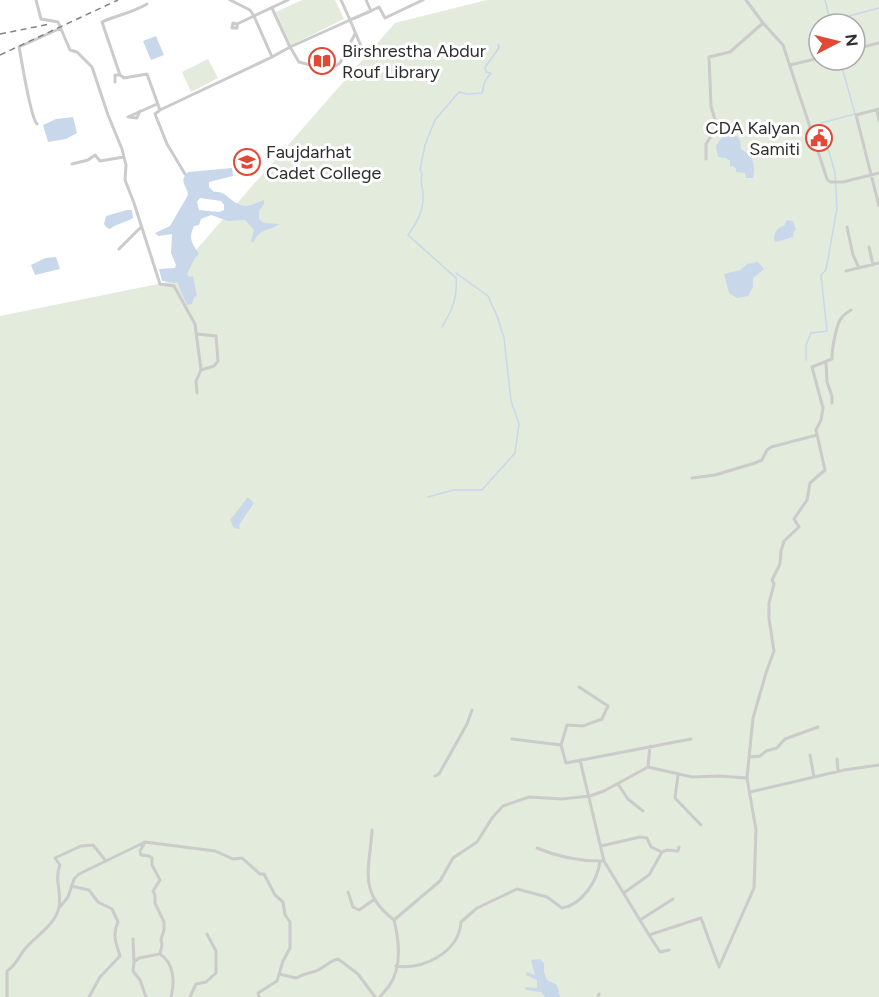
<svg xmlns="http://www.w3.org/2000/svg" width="879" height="997" font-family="Figtree,sans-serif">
<rect width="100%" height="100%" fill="#fff"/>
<!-- green -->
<path fill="#e2ebdc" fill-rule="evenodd" d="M 302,0 L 335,0 L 344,19 L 291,45 L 276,12 Z
M 487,0 L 879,0 L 879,997 L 0,997 L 0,316 L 168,282 L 395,23 ZM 819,24 L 855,24 L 855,60 L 819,60 Z
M 208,59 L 218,78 L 191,92 L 182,72 Z"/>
<!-- water -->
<path fill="#c9d7eb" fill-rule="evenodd" d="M 156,36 L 164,55 L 151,60 L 143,41 Z
M 73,117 L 77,133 L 66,139 L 48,142 L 43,125 L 56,119 Z
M 721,130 L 731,130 L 740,140 L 741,149 C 753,156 756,164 753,178 L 746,178 L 745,173 L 736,172 L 736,169 L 733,166 L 730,167 L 730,161 L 726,158 L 718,157 L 716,146 L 724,134 Z
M 232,168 L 233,176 L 209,182 L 209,187 L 214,192 C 227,190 231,205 245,206 C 252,206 258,202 264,200 L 264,204 L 259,211 L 259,219 L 264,223 L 279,224 C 267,233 262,226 253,243 L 251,241 L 254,230 L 245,220 L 228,221 L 211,215 L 201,219 L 199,225 L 194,226 C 188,239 192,243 199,254 L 195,258 L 187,274 L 189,277 L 193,276 L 197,296 L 194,297 L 192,304 L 187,305 C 183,297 180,289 177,282 L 175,283 L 162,281 L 159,269 L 175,268 L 176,265 L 171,253 L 172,234 L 158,236 L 155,233 L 170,226 L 188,195 C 187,185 178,182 188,172 ZM 200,198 L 221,201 L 224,205 L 224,210 L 219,212 L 199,210 L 197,202 Z
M 127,210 L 132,210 L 133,218 C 125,223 117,223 110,229 L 107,228 L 104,224 L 106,216 Z
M 787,220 L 793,221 L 796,230 L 794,231 L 793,237 L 776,242 L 774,240 C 774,233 777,227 784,226 Z
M 56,257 L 60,269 L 35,275 L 31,265 L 45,258 Z
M 758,262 L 764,269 L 753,278 L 753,287 L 748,296 L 737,298 L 729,293 L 724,274 L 740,270 L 747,264 Z
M 248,497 L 254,503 L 239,525 L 240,529 L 234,528 L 230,520 Z
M 540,959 L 544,963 L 544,972 L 547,980 L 557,985 L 560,997 L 545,997 L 541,992 L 526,990 L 525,987 L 537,988 L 537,980 L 526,975 L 527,972 L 535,975 L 531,960 Z"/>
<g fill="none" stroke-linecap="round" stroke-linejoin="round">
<!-- stream -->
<path stroke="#c9d7eb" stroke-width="1.5" d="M 825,0 L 831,24
M 830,21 L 879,8
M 442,327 C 452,310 458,298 456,278 L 408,235 C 417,222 424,211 423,193 C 422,184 420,184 422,174 L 420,170 L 425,145 L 435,120 L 459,92 L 467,94 L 482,93 L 485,81 L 491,73 L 486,72 L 485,67 L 499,48 L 498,44
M 806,360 L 806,345 L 811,333 L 827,331 L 821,275 L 826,270 L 837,208 L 835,173 L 821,123 L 855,114 L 840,60
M 428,497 L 453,490 L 482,490 L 515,453 L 519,424 L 511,401 L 504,338 L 497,316 L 488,296 L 456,273"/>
<!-- street -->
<path stroke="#cbcbcb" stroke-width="3" d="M 36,0 L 41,19 L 58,22 L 70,50 L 77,52 L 92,67 L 108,115 L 122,149 L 126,165 L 125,180 L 134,203 L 159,281 L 160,284 L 174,286 L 195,324 L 201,370 L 196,381 L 197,393
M 230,0 L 250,10 L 254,16 L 288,0
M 341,0 L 350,20 L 371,11
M 366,0 L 371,11 L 379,7 L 385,18 L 423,0
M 746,0 L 763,23 L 783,45 L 827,179 L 830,182 L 843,182 L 879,173
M 147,4 C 132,13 117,15 102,22 L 120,75 L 124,78 L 147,74 L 160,110 L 272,57
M 237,24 L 237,28 L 232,28 L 233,23 L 237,24 L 254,16 L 272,57 L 290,47 L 272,8
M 355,34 L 340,63 L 329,70 L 299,62 L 290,47 L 350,20 L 361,46
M 855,49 L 879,43
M 790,65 L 819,58
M 115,82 L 115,75 L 120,75
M 879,109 L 856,115 L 879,206
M 160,110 L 155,114 L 167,144 L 185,174
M 877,110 L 879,121
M 128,117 L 157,104
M 129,117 L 137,118 L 140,111
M 37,124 C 30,117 22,61 19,47 L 61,28
M 706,159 L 706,144 L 717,127 L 711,106 L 709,57 L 730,52 L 763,23
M 72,164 L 88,160 L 95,155 L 100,161 L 124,157
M 847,227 L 853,255 L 859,268
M 869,247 L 873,265
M 119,249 L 141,227
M 846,271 L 879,263
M 197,334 L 216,336 L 218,361 L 214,366 L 201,370
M 826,362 L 827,382 L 832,396 L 832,403
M 692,478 L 715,475 L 755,463 L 762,460 L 767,450 L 771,447 L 817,435
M 512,739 L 561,745 L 566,763 L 691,739
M 561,745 L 567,725 L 583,726 L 602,719 L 608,706 L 579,687
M 810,755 L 814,777
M 750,757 L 760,756 L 766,751 L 777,748 L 785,739 L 818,727
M 837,759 L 838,771
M 580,760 L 604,861 L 649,935 L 701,918 L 719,967 L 754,888 L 756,830 L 747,778 L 753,718 L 766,673 L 774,651 L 769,619 L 769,603 L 774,584 L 772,580 L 780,564 L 781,551 L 784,541 L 799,527 L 794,519 L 807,500 L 810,483 L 825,470 L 816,430 L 821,420 L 823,408 L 812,367 L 832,359 C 832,349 836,322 843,316 C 845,314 848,312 851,310
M 648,767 L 650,746
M 678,775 L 675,798 L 701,825
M 435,776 L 439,774 L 467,724 L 472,710
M 618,784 L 628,799 L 643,811
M 750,792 L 844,770 L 879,765
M 372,830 C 370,868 357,892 394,920
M 144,844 L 140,851 L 141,855 L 149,856 L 152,858 L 152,865 L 160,880 L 153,891 L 155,895 L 155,903 L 164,922 L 164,930 L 161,939 L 162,945 L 160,954 C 174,963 175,982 171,997
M 601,846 L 640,837 L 647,838 L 651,847 L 662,852
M 537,848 C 558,857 578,861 600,861
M 71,886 L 89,890 L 98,902 L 112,909 L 118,922 C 112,935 116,943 120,956 L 100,977 L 89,997
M 348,892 L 353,907 L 359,910 L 375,899
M 625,892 L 649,875 L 662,852 L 667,850 L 678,851 L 679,847
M 59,908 L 68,897 L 74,879 L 79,874 L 145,842 L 215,851 L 233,859 L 242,858 L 260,874 L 264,874 L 275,895 L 283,902 L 285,915 L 290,922 L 290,948 L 283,961 L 277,981 L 258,993 L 259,997
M 640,920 L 673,899
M 649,935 L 660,952 L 669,950
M 133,939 L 134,962
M 396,966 C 424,970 459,952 461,922 L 477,908 L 517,889 L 547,897 L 562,908 C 582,905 598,880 600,861 L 603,861
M 279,974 L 296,978 C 303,974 309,973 316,971 C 324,968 329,961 338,959 L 358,974 L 375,997
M 7,997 L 7,971 C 16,965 18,958 24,950 C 36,935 55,926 59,907 C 62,893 54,879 60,865 L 55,858 L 81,846 L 93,845 L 106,861
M 146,997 L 140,980 L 133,971 L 134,962 L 139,958 L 160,954
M 190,997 L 196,984 L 206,982 L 216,973 L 216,951 L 207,934
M 380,997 C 383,993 386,990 389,986 C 402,968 399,940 394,920 L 440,881 L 453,858 L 477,842 L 492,818 L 503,806 L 529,797 L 562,799 L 590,796 L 604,791 L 648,767 L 692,777 L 719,776 L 747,778
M 598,997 L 599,994"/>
<!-- rail -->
<path stroke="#838383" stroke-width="1.5" stroke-dasharray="6 4.5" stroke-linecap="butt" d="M 0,34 L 50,24
M 0,55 L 118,0"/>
</g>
<!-- icons -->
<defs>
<symbol id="library-ring" viewBox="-11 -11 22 22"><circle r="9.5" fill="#fff" stroke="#e04936" stroke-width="1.5"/><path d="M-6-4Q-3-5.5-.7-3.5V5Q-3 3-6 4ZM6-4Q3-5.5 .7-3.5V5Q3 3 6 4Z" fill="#e04936"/></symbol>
<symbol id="civic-ring" viewBox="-11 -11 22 22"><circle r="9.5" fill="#fff" stroke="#e04936" stroke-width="1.5"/><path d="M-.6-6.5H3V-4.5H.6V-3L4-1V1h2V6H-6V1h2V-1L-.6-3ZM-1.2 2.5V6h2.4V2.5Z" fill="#e04936"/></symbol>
<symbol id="university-ring" viewBox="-11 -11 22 22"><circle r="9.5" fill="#fff" stroke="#e04936" stroke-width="1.5"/><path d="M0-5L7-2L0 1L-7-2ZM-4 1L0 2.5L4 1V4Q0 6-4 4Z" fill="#e04936"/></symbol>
</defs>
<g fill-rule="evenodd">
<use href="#library-ring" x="307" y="46" width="30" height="30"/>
<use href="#civic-ring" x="804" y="123" width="30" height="30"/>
<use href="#university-ring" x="232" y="147" width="30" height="30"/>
</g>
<g text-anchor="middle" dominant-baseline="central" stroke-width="6" stroke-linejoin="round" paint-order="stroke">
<!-- poi labels -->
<g font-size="18" fill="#2e2e2e" stroke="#fff" text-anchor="start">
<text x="342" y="51">Birshrestha Abdur<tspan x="342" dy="21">Rouf Library</tspan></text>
<text x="800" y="128" text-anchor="end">CDA Kalyan<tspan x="800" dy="21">Samiti</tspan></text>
<text x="266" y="152">Faujdarhat<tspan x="266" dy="21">Cadet College</tspan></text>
</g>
</g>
<!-- north arrow -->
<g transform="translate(837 42) rotate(83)"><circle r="28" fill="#ffffff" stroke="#ababab" stroke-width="1.5"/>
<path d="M0-4.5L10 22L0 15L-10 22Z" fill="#e04936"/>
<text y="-9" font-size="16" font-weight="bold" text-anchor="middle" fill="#2e2e2e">N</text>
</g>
</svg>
